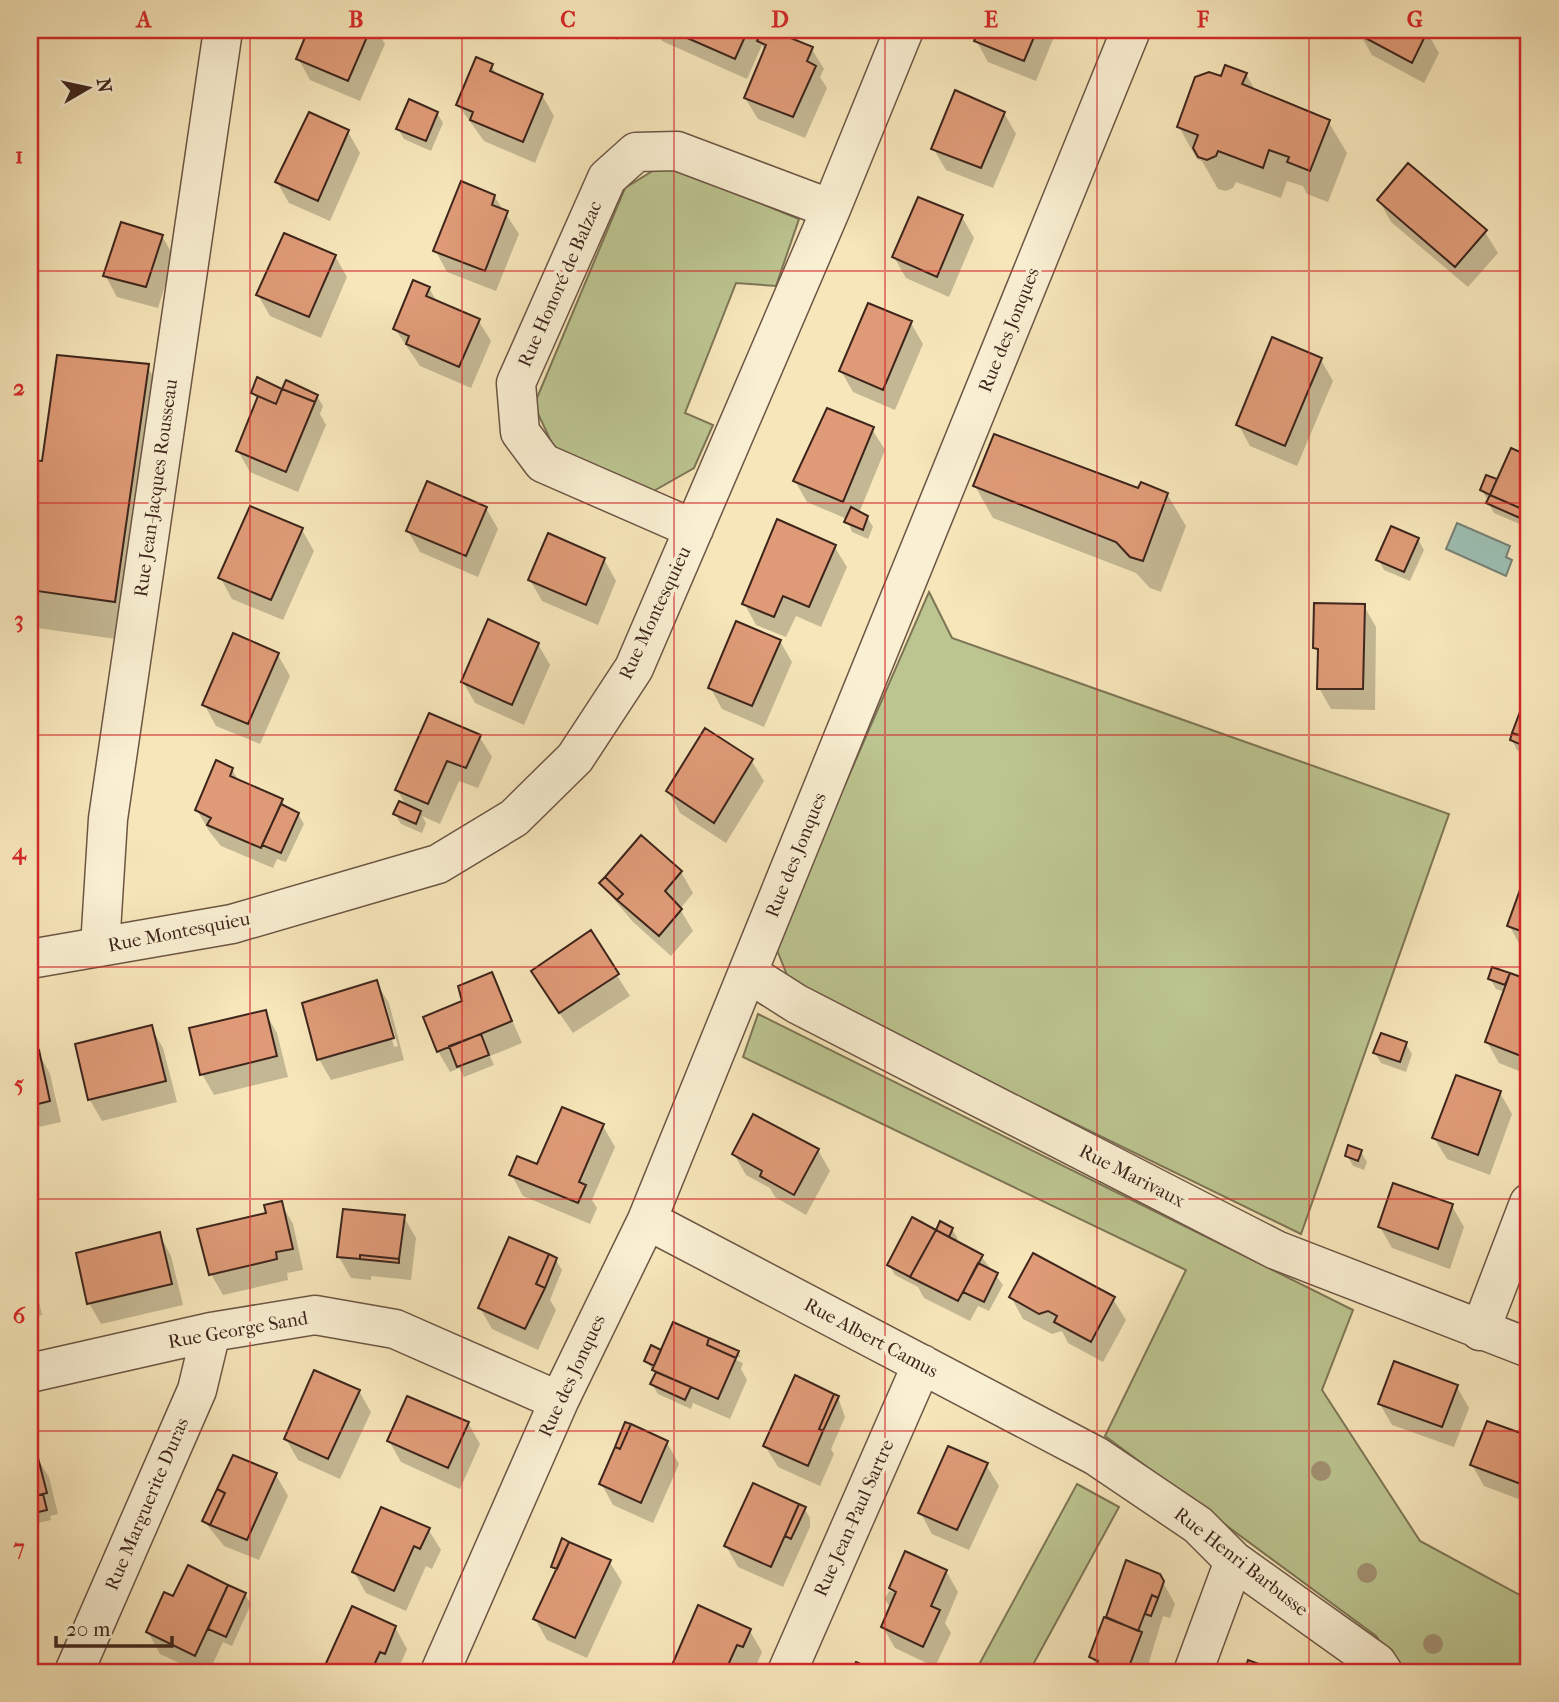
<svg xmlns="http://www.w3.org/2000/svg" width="1559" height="1702" font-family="'IM FELL French Canon',serif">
<rect width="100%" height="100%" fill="#f6e6ba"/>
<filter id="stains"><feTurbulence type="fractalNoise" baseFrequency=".00286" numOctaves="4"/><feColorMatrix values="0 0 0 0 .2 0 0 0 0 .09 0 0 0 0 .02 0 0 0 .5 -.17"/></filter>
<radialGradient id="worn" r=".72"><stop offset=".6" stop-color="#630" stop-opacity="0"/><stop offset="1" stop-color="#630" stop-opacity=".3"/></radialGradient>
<!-- green -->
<path fill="#bcc590" stroke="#7d7556" stroke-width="2" d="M 664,164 L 799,219 L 776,286 L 736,283 L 685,413 L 713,425 L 694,468 L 652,492 L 555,450 L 534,405 L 625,188 Z
M 929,592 L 952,638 L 1449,814 L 1301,1234 L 791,985 L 775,945 Z
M 758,1014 L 1353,1310 L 1322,1390 L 1420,1541 L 1529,1600 L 1529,1672 L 1401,1672 L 1376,1636 L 1105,1436 L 1186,1270 L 743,1057 Z
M 1077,1484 L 1119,1507 L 1029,1672 L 975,1672 Z"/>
<!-- water -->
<path fill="#9dbfb3" stroke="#778177" stroke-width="2" d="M 1457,523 L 1510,546 L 1506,557 L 1512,560 L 1506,576 L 1446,549 Z"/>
<!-- shadow -->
<path fill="#0003" fill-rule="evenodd" d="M 67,30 L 121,30 L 121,39 L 72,39 Z
M 310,30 L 376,30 L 385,44 L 360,101 L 310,80 L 298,58 Z
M 593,30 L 622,30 L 617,40 Z
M 655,30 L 768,30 L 811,48 L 824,69 L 820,77 L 827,88 L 805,138 L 758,119 L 745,98 L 765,51 L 762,45 L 747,79 L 662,41 Z
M 981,30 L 1050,30 L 1054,37 L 1036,81 L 988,62 L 976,40 Z
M 1362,30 L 1427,32 L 1439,53 L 1424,83 L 1372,55 L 1360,34 Z
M 491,65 L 498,77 L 542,95 L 554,116 L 535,163 L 484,141 L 458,105 Z
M 1246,74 L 1256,92 L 1328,121 L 1347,153 L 1328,202 L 1307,194 L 1303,186 L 1287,181 L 1281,198 L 1236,182 L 1233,188 L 1226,191 L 1218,189 L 1202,161 L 1197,159 L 1179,127 L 1222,79 Z
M 437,113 L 443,123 L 431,151 L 404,139 L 398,129 Z
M 1004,113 L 1016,134 L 993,188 L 946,170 L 933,148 Z
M 348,132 L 360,153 L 330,221 L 289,203 L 277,182 L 291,148 Z
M 494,196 L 519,234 L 496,291 L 447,272 L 435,250 Z
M 1379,200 L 1485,232 L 1498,253 L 1468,287 L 1391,222 Z
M 962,217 L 974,238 L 949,297 L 906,278 L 894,257 Z
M 162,236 L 174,257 L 158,308 L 117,297 L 105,275 Z
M 335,256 L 347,277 L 321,338 L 270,316 L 258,295 Z
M 429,288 L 437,302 L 478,320 L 491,341 L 471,388 L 420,366 L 395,329 Z
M 911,323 L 923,344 L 895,410 L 853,392 L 841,371 Z
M 1321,360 L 1333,381 L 1297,466 L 1250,446 L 1238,424 Z
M 147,366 L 171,407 L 138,642 L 30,627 L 30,461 L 43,463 Z
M 283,391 L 317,396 L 323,406 L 320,414 L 326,425 L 298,492 L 250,472 L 238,451 L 258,401 L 253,392 Z
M 872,429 L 885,450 L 859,513 L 867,517 L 873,527 L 868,539 L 852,532 L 847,519 L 807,502 L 795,481 Z
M 1512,451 L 1529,458 L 1529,528 L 1494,513 L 1482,490 L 1496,480 L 1497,483 Z
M 975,486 L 1139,490 L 1167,494 L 1186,526 L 1161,592 L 1150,588 L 1136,573 L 993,518 Z
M 486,508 L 498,529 L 478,577 L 420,552 L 408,531 Z
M 302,530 L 314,551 L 283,620 L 232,599 L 220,577 Z
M 1418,539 L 1424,550 L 1410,581 L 1384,570 L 1378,559 Z
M 834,546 L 847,567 L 821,627 L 796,616 L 786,637 L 756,625 L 744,603 Z
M 604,559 L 616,581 L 598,625 L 542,601 L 530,580 Z
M 1364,606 L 1376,627 L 1375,710 L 1331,709 L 1319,688 L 1320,656 L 1315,648 Z
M 780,641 L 792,662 L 764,727 L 722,709 L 710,687 Z
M 538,644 L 550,665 L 524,725 L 475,703 L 463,682 Z
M 278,655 L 290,676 L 260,744 L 216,726 L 204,704 Z
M 1529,693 L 1529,756 L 1517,750 L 1512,740 Z
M 479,736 L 492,757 L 478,788 L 459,781 L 440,824 L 422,816 L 426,823 L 422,833 L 401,824 L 395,814 L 407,807 L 397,790 Z
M 751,760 L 764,781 L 726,843 L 680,813 L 668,791 Z
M 232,769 L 239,782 L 282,801 L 286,808 L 298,814 L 304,824 L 286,862 L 277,859 L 273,868 L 221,846 L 209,831 L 197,810 Z
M 30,807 L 36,818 L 30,874 Z
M 1529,869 L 1529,950 L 1521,947 L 1509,925 Z
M 681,872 L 693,893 L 680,909 L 693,931 L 671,956 L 632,921 L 601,883 Z
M 590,933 L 630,996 L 573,1033 L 545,992 Z
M 492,974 L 522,1043 L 490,1056 L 494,1065 L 464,1077 L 459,1068 L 450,1072 L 438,1051 L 465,1002 Z
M 1509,975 L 1529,982 L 1529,1075 L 1499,1063 L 1487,1042 L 1505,992 L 1496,989 L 1490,979 Z
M 376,982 L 389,1003 L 404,1060 L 331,1080 L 319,1059 ZM 382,1002 L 385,1002 L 398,1046 L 394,1047 Z
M 265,1012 L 277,1033 L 288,1077 L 214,1095 L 202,1074 Z
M 151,1027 L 163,1048 L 177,1102 L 102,1121 L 90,1100 L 77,1046 Z
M 1406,1044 L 1412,1054 L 1406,1072 L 1381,1063 L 1375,1053 Z
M 38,1052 L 50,1074 L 61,1122 L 30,1129 L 30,1054 Z
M 1500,1093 L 1512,1114 L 1490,1175 L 1447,1159 L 1434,1138 Z
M 603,1126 L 615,1147 L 592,1200 L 597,1208 L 590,1224 L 523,1196 L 511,1174 L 538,1166 Z
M 818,1150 L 830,1171 L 806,1215 L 775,1197 L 770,1188 L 746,1175 L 734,1154 Z
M 1361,1152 L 1367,1162 L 1364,1170 L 1353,1166 L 1347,1155 Z
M 281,1203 L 293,1224 L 303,1270 L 287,1273 L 288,1280 L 223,1295 L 211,1274 Z
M 1452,1206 L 1464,1227 L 1450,1269 L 1392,1248 L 1380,1227 Z
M 404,1217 L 416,1238 L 411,1280 L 371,1276 L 371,1280 L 351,1278 L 339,1257 Z
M 952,1229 L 958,1239 L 956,1242 L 981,1256 L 1003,1285 L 989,1311 L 978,1306 L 970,1321 L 924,1298 L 918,1287 L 895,1275 L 889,1265 L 937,1232 Z
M 159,1234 L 171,1256 L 183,1305 L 101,1324 L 89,1303 Z
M 556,1260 L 562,1270 L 550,1300 L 556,1310 L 538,1350 L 492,1329 L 480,1308 Z
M 30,1264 L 42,1315 L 30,1318 Z
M 1011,1297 L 1113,1299 L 1126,1320 L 1103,1362 L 1068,1343 L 1062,1331 L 1052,1334 L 1023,1319 Z
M 674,1324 L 737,1352 L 741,1358 L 714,1347 L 714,1350 L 743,1363 L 741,1369 L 747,1380 L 730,1419 L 693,1403 L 691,1409 L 658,1394 L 652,1384 L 657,1375 L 646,1361 L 652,1348 L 662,1353 Z
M 1457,1387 L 1469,1408 L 1454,1447 L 1392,1425 L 1380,1404 Z
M 359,1391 L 371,1412 L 340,1479 L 298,1460 L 286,1439 Z
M 838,1397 L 845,1417 L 831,1449 L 834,1454 L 820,1486 L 778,1467 L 765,1446 Z
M 468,1423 L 480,1444 L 460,1489 L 401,1462 L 389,1441 Z
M 1488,1423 L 1529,1438 L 1529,1503 L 1484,1486 L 1472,1465 Z
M 667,1443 L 679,1464 L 653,1523 L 613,1505 L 601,1483 Z
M 36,1456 L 49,1477 L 58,1514 L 50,1516 L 51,1520 L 30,1525 L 30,1457 Z
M 986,1465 L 999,1486 L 969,1550 L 932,1534 L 920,1512 Z
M 276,1475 L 288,1496 L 259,1560 L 224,1546 L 204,1521 Z
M 753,1486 L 804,1508 L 810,1518 L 810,1527 L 783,1587 L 738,1567 L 726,1546 Z
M 428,1529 L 441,1550 L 432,1569 L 426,1566 L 406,1611 L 366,1593 L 354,1572 Z
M 609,1561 L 622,1582 L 587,1658 L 547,1640 L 535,1619 L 556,1573 L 553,1566 Z
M 1127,1563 L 1159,1575 L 1175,1604 L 1170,1618 L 1163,1616 L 1146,1672 L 1095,1672 L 1097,1667 L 1091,1656 Z
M 946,1571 L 958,1592 L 945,1623 L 951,1633 L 935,1667 L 895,1648 L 883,1627 L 891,1609 L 885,1599 L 889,1591 L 893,1592 L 891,1588 Z
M 227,1586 L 245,1594 L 251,1604 L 232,1646 L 223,1642 L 209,1672 L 199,1672 L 160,1654 L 148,1632 L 174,1599 Z
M 353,1609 L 395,1627 L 407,1649 L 397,1672 L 323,1672 Z
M 750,1631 L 762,1652 L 755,1668 L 749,1665 L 746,1672 L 678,1672 L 674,1665 Z
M 30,1634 L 39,1649 L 30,1669 Z"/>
<!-- building -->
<path fill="#df9b77" stroke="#3e251c" stroke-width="2" d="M 308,30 L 370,30 L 348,81 L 296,59 Z
M 669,30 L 748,30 L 735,59 Z
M 762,30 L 771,30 L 813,47 L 807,61 L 816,66 L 793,117 L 744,98 L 766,45 L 757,41 Z
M 979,30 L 1037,30 L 1024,61 L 974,41 Z
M 1360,30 L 1428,30 L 1412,63 L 1358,34 Z
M 476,57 L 493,64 L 490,71 L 543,94 L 523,142 L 470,120 L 473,112 L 456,105 Z
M 1225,65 L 1247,73 L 1242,84 L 1330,120 L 1310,171 L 1287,162 L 1289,157 L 1269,150 L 1263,168 L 1218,151 L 1216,156 L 1207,160 L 1198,157 L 1193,148 L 1198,135 L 1177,127 L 1195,77 L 1209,72 L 1221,76 Z
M 955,90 L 1005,112 L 981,168 L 931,149 Z
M 409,99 L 438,112 L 426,141 L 396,129 Z
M 309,112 L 349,130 L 318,201 L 275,182 Z
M 1408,163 L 1487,230 L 1455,267 L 1377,200 Z
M 461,181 L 495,195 L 492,205 L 508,211 L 485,271 L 433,251 Z
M 918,197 L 963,215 L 937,277 L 892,257 Z
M 121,222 L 163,235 L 146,287 L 103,276 Z
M 284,233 L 336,255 L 309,317 L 256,295 Z
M 413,280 L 430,287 L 426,296 L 480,319 L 459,367 L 406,344 L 409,336 L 393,329 Z
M 868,303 L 912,321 L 883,390 L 839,371 Z
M 1272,337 L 1322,358 L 1285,446 L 1236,425 Z
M 57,355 L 149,364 L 115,602 L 30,590 L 30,460 L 42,461 Z
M 257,377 L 282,389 L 276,404 L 251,393 Z
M 286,380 L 318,395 L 315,402 L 282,389 Z
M 282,389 L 315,402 L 286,472 L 236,451 L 258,396 L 276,404 Z
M 827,408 L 874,427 L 843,502 L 793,481 Z
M 994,434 L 1138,488 L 1141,482 L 1168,493 L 1143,561 L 1130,557 L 1116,542 L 973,486 Z
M 1511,448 L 1529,456 L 1529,512 L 1490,495 Z
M 1486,475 L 1497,479 L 1490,495 L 1480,490 Z
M 427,481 L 487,507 L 466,556 L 406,531 Z
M 1490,495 L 1529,512 L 1529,522 L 1486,503 Z
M 250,506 L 303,528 L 271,600 L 218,578 Z
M 851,507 L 868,516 L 863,530 L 844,522 Z
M 777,519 L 836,545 L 809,607 L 783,596 L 774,617 L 742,604 Z
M 1391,526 L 1419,538 L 1404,572 L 1376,560 Z
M 548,533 L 605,558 L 586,605 L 528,580 Z
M 1314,603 L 1365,604 L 1363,689 L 1317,689 L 1318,649 L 1313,648 Z
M 488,619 L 539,643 L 512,705 L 461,682 Z
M 736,621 L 781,640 L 752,706 L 708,688 Z
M 233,633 L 279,653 L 248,724 L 202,705 Z
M 1529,688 L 1529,738 L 1512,733 Z
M 429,713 L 481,735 L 466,768 L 447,761 L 428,804 L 395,790 Z
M 705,728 L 753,759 L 714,823 L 666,791 Z
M 1512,733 L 1529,738 L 1529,748 L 1510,740 Z
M 216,760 L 233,768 L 230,776 L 283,799 L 261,848 L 207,825 L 211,818 L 195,810 Z
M 399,801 L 421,811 L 416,824 L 393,814 Z
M 281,804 L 299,813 L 281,853 L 262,845 Z
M 641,835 L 682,871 L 665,891 L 682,909 L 659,936 L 617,900 L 623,894 L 605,877 Z
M 1529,865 L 1529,934 L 1507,926 Z
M 605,877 L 623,894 L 617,900 L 599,883 Z
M 591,930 L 619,974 L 559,1013 L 531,971 Z
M 1492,967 L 1510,973 L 1505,985 L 1488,979 Z
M 492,972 L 512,1021 L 437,1052 L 423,1017 L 462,1001 L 458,986 Z
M 1510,973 L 1529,980 L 1529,1059 L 1485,1042 Z
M 377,980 L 394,1038 L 317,1060 L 302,1003 Z
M 266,1010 L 277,1056 L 200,1075 L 189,1028 Z
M 152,1025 L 166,1081 L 88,1100 L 75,1044 Z
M 1381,1033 L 1407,1042 L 1400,1062 L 1373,1053 Z
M 481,1034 L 489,1055 L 457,1067 L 449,1046 Z
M 39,1050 L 50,1101 L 30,1106 L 30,1053 Z
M 1456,1075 L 1501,1091 L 1478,1155 L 1432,1138 Z
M 562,1107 L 604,1124 L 579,1182 L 586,1185 L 578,1203 L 509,1175 L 517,1156 L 537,1164 Z
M 753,1114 L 819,1149 L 794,1195 L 760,1176 L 762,1171 L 732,1154 Z
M 1348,1145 L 1362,1150 L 1358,1161 L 1345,1156 Z
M 1393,1183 L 1453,1204 L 1438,1249 L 1378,1227 Z
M 282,1201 L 293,1249 L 276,1252 L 277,1259 L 209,1275 L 197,1229 L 266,1213 L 264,1205 Z
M 343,1209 L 405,1215 L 399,1259 L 360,1255 L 360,1259 L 337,1257 Z
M 912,1217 L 936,1230 L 910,1277 L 887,1265 Z
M 940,1221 L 953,1228 L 949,1237 L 936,1230 Z
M 936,1230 L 983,1255 L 958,1301 L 910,1277 Z
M 160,1232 L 172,1284 L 87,1304 L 76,1253 Z
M 509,1237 L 549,1254 L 536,1284 L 545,1288 L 525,1329 L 478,1308 Z
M 1033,1253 L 1115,1297 L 1091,1342 L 1054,1322 L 1057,1316 L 1048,1311 L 1039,1314 L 1009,1297 Z
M 549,1254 L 557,1258 L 545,1288 L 536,1284 Z
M 360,1255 L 399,1259 L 399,1263 L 360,1259 Z
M 978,1263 L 998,1273 L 984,1302 L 963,1292 Z
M 673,1322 L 709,1338 L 707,1345 L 736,1358 L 718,1399 L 652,1370 Z
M 709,1338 L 739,1351 L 736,1358 L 707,1345 Z
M 651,1345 L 661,1350 L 654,1366 L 644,1361 Z
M 1394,1361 L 1458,1385 L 1442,1427 L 1378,1404 Z
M 314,1370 L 360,1390 L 328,1459 L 284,1439 Z
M 656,1372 L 691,1387 L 685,1400 L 650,1384 Z
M 795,1375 L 834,1394 L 819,1429 L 823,1431 L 808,1466 L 763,1446 Z
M 834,1394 L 839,1396 L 823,1431 L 819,1429 Z
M 407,1396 L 469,1422 L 448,1468 L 387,1441 Z
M 1487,1421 L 1529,1436 L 1529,1487 L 1470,1465 Z
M 625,1422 L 631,1424 L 620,1449 L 615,1447 Z
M 631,1424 L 668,1441 L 641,1503 L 599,1484 L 615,1447 L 620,1449 Z
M 948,1446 L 988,1463 L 957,1530 L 918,1513 Z
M 37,1454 L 47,1493 L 30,1497 L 30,1456 Z
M 233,1455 L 277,1473 L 247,1540 L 210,1525 L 225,1493 L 217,1489 Z
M 753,1483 L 799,1504 L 771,1567 L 724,1546 Z
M 217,1489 L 225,1493 L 210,1525 L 202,1521 Z
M 43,1494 L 47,1510 L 30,1514 L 30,1497 Z
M 799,1504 L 806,1507 L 791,1539 L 785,1536 Z
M 381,1507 L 430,1528 L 420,1549 L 414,1546 L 394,1591 L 352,1572 Z
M 562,1538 L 569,1542 L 557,1569 L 551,1567 Z
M 569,1542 L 611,1560 L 575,1638 L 533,1619 Z
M 905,1551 L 947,1570 L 931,1606 L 940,1610 L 923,1647 L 881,1627 L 896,1592 L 889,1588 Z
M 1126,1560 L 1160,1574 L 1164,1581 L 1158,1598 L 1152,1595 L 1138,1631 L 1106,1617 Z
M 188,1565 L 228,1585 L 195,1656 L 146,1632 L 164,1592 L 173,1596 Z
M 228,1585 L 246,1593 L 226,1637 L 208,1629 Z
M 1152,1595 L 1158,1598 L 1151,1616 L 1145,1614 Z
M 698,1605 L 751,1629 L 743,1647 L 737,1645 L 725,1672 L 687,1672 L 672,1665 Z
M 352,1606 L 396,1626 L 385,1654 L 380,1652 L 371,1672 L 322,1672 Z
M 1104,1617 L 1142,1632 L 1127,1672 L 1093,1672 L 1098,1661 L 1089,1657 Z
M 1248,1660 L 1280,1672 L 1244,1672 Z
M 856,1662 L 879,1672 L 851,1672 Z"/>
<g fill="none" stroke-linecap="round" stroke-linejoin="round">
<defs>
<path id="minor" d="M 694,529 L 543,463 L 520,432 L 516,383 L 607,178 L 636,152 L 677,151 L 831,209
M 100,947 L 108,819 L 223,30
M 30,959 L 232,924 L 438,864 L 514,818 L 575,758 L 634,668 L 831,209 L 904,30
M 748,973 L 797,1004 L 1276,1250 L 1529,1348
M 647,1220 L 1096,1456 L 1198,1525 L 1234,1561 L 1377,1663 L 1383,1672
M 1480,1331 L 1529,1203
M 30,1373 L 211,1332 L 315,1315 L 395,1329 L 559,1401
M 74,1672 L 197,1390 L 211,1332
M 440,1672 L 559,1401 L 647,1220 L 1131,30
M 787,1672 L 922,1364
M 1193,1672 L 1234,1561"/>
</defs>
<!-- minor casing -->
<use href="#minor" stroke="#6c5544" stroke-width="41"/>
<!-- minor -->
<use href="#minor" stroke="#f9efd2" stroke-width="38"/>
</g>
<!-- trees -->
<g fill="#a29273">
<circle cx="1321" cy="1471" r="10"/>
<circle cx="1367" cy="1573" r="10"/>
<circle cx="1433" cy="1644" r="10"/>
</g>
<!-- grid -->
<path fill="none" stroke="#d62828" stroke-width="2" stroke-opacity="0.55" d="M 250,30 L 250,1672M 462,30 L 462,1672M 674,30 L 674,1672M 885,30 L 885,1672M 1097,30 L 1097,1672M 1309,30 L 1309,1672M 30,271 L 1529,271M 30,503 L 1529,503M 30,735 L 1529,735M 30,967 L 1529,967M 30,1199 L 1529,1199M 30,1431 L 1529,1431"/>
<g text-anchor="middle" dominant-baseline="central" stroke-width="7" stroke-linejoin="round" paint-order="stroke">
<!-- street labels -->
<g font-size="19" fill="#3e251c" stroke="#f9efd2">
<text transform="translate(560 284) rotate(-66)">Rue Honoré de Balzac</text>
<text transform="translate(1009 330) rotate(-68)">Rue des Jonques</text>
<text transform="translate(156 488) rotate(-82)">Rue Jean-Jacques Rousseau</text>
<text transform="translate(655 613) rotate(-65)">Rue Montesquieu</text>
<text transform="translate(796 855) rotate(-68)">Rue des Jonques</text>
<text transform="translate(179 932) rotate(-11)">Rue Montesquieu</text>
<text transform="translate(1132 1176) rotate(27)">Rue Marivaux</text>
<text transform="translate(238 1330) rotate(-10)">Rue George Sand</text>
<text transform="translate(871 1338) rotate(28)">Rue Albert Camus</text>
<text transform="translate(572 1376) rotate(-65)">Rue des Jonques</text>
<text transform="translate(147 1504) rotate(-67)">Rue Marguerite Duras</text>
<text transform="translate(854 1518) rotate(-66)">Rue Jean-Paul Sartre</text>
<text transform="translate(1241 1562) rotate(38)">Rue Henri Barbusse</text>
</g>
</g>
<!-- margin -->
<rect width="1559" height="1702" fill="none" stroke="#f6e6ba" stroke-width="77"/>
<!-- north arrow -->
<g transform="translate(88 88) rotate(81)" stroke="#f9efd2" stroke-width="5" paint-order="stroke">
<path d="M0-5L12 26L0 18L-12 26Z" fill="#3e251c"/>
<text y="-10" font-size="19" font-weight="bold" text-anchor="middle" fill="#3e251c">N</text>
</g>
<!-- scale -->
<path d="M56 1636v10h116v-10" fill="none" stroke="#3e251c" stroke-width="3.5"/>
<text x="66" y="1636" font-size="21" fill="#3e251c" stroke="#f9efd2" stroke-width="5" paint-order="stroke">20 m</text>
<rect x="38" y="38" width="1482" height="1626" fill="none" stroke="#d62828" stroke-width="2.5"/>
<g font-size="23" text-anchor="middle" font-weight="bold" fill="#d62828">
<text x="144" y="27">A</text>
<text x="356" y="27">B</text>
<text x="568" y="27">C</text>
<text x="780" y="27">D</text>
<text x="991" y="27">E</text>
<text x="1203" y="27">F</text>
<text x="1415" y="27">G</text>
<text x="19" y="163">1</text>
<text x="19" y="395">2</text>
<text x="19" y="627">3</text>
<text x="19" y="859">4</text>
<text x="19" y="1091">5</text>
<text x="19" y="1323">6</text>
<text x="19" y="1555">7</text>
</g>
<rect width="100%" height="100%" filter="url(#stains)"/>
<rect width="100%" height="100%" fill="url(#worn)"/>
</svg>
